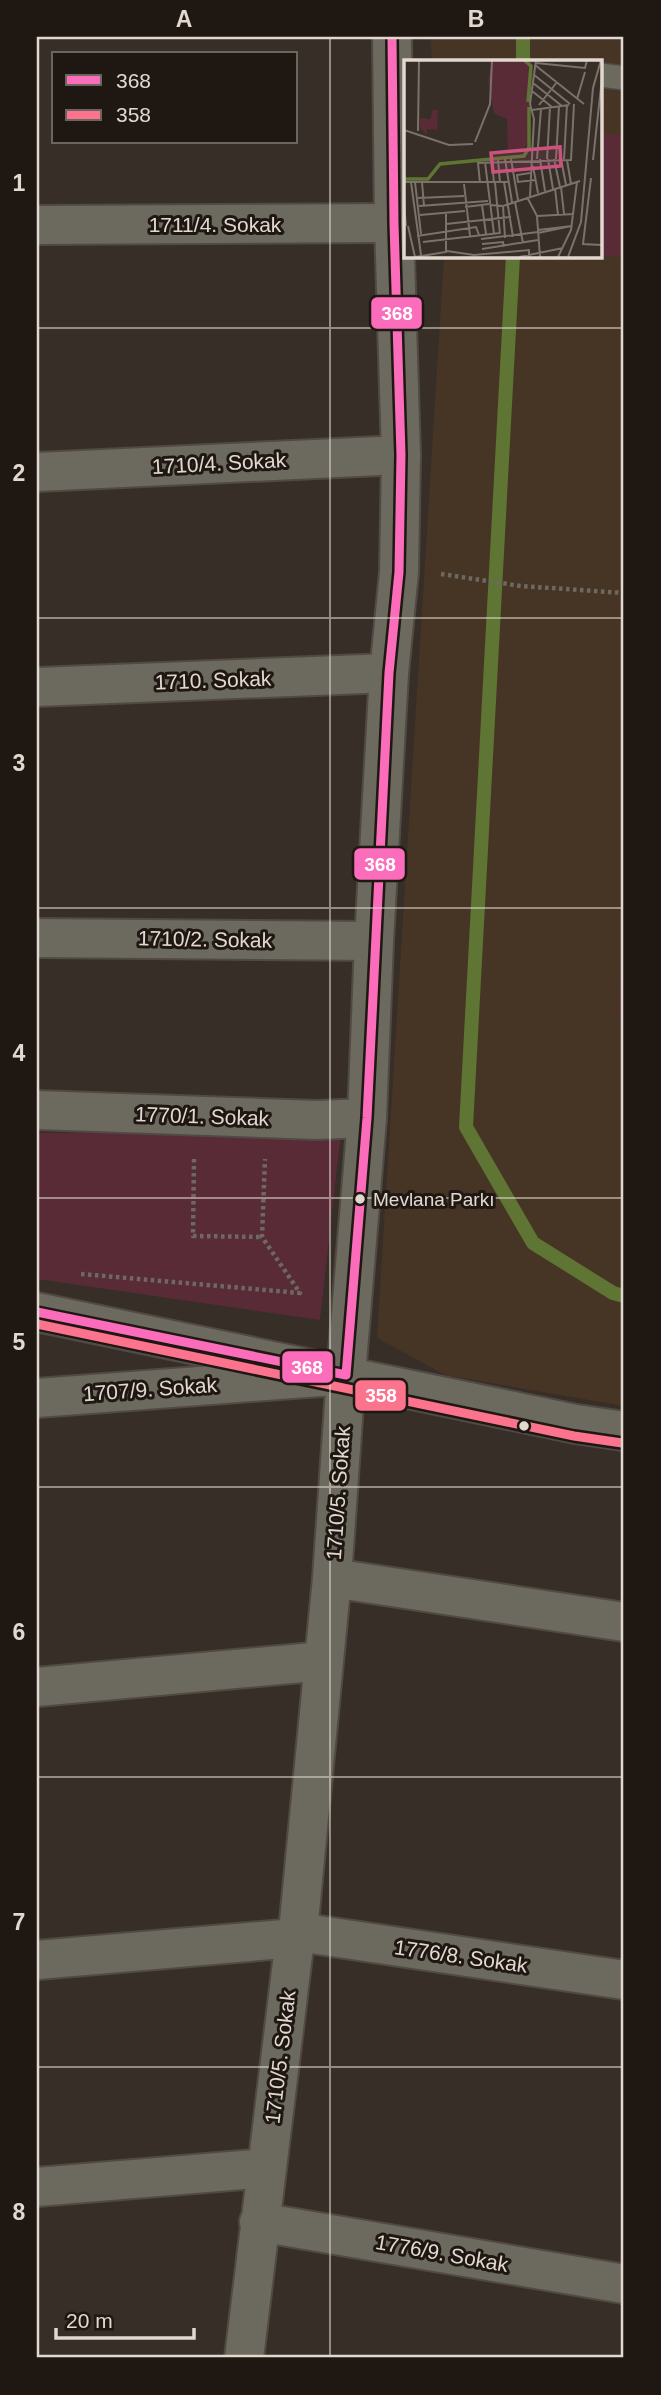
<svg xmlns="http://www.w3.org/2000/svg" width="661" height="2395" font-family="Helvetica,sans-serif">
<rect width="100%" height="100%" fill="#362e27"/>
<!-- built -->
<path fill="#463524" d="M 430,37 L 624,37 L 624,1406 L 445,1375 L 377,1338 L 444,256 L 600,256 L 600,61 L 432,61 Z"/>
<!-- green -->
<path fill="#592b37" d="M 601,133 L 624,135 L 624,257 L 600,255 Z
M 624,865 L 624,1027 L 619,1014 Z
M 341,1132 L 320,1320 L 37,1279 L 37,1133 Z"/>
<g fill="none" stroke-linecap="round" stroke-linejoin="round">
<!-- stream -->
<path stroke="#5f7534" stroke-width="14" d="M 523,37 L 523,61
M 513,256 L 466,1127 L 533,1243 L 613,1293 L 624,1296"/>
<defs>
<path id="service" d="M 600,75 L 624,78"/>
<path id="minor" d="M 37,225 L 394,223
M 37,472 L 401,455
M 37,687 L 389,673
M 37,938 L 374,941
M 37,1110 L 317,1120 L 367,1118
M 37,1398 L 346,1375 L 332,1578 L 298,1932 L 295,1938 L 244,2358
M 332,1578 L 624,1622
M 37,1687 L 324,1661
M 298,1932 L 624,1980
M 37,1960 L 295,1938
M 37,2187 L 266,2168
M 259,2222 L 624,2284"/>
<path id="tertiary" d="M 37,1312 L 576,1424 L 624,1431
M 346,1375 L 367,1118 L 374,941 L 389,673 L 399,572 L 401,455 L 394,223 L 392,37"/>
</defs>
<!-- service casing -->
<use href="#service" stroke="#504944" stroke-width="26"/>
<!-- minor casing -->
<use href="#minor" stroke="#504944" stroke-width="42"/>
<!-- tertiary casing -->
<use href="#tertiary" stroke="#504944" stroke-width="42"/>
<!-- path -->
<path stroke="#6d6961" stroke-width="4.5" stroke-dasharray="3.5 3.5" stroke-linecap="butt" d="M 441,574 L 521,586 L 624,593
M 194,1159 L 193,1236 L 262,1237
M 81,1274 L 300,1293 L 262,1237 L 265,1159"/>
<!-- service -->
<use href="#service" stroke="#6c695e" stroke-width="23"/>
<!-- minor -->
<use href="#minor" stroke="#6c695e" stroke-width="38"/>
<!-- tertiary -->
<use href="#tertiary" stroke="#6c695e" stroke-width="38"/>
<defs>
<path id="bus-1" d="M 37,1312 L 346,1375 L 367,1118 L 389,673 L 399,572 L 401,455 L 394,223 L 392,37"/>
<path id="bus-2" d="M 37,1324 L 574,1436 L 622,1443"/>
</defs>
<!-- bus-1 casing -->
<use href="#bus-1" stroke="#1e1712" stroke-width="14"/>
<!-- bus-2 casing -->
<use href="#bus-2" stroke="#1e1712" stroke-width="14"/>
<!-- bus-1 -->
<use href="#bus-1" stroke="#fb6dba" stroke-width="9"/>
<!-- bus-2 -->
<use href="#bus-2" stroke="#fc738d" stroke-width="9"/>
</g>
<!-- grid -->
<path fill="none" stroke="#e2d8d0" stroke-width="2" stroke-opacity="0.55" d="M 330,37 L 330,2358M 37,328 L 624,328M 37,618 L 624,618M 37,908 L 624,908M 37,1198 L 624,1198M 37,1487 L 624,1487M 37,1777 L 624,1777M 37,2067 L 624,2067"/>
<!-- markers -->
<g fill="#e2d8d0" stroke="#1e1712" stroke-width="2.5">
<circle cx="360" cy="1199" r="6"/>
<circle cx="524" cy="1426" r="6"/>
</g>
<g text-anchor="middle" dominant-baseline="central" stroke-width="6" stroke-linejoin="round" paint-order="stroke">
<!-- bus labels -->
<g font-size="19" fill="#e2d8d0" stroke="#1e1712" text-anchor="start">
<text x="373" y="1199">Mevlana Parkı</text>
</g>
<!-- street labels -->
<g font-size="21" fill="#e2d8d0" stroke="#1e1712">
<text x="215" y="224">1711/4. Sokak</text>
<text transform="translate(219 463) rotate(-3)">1710/4. Sokak</text>
<text transform="translate(213 680) rotate(-2)">1710. Sokak</text>
<text transform="translate(205 939) rotate(1)">1710/2. Sokak</text>
<text transform="translate(202 1116) rotate(2)">1770/1. Sokak</text>
<text transform="translate(150 1389) rotate(-4)">1707/9. Sokak</text>
<text transform="translate(338 1493) rotate(-86)">1710/5. Sokak</text>
<text transform="translate(461 1956) rotate(8)">1776/8. Sokak</text>
<text transform="translate(280 2057) rotate(-83)">1710/5. Sokak</text>
<text transform="translate(442 2253) rotate(10)">1776/9. Sokak</text>
</g>
</g>
<!-- overview -->
<g transform="translate(404 60)">
<rect width="198" height="198" fill="#362e27"/>
<path d="M 88,0 L 128,0 L 123,85 L 116,92 L 104,92 L 103,59 L 90,53 L 84,21 ZM 29,50 L 34,50 L 33,70 L 23,69 L 23,75 L 16,68 L 16,58 L 26,59 Z" fill="#592b37"/>
<path fill="none" stroke="#5f7534" stroke-width="3.5" d="M 120,0 L 127,6 L 124,42M 0,119 L 24,119 L 36,104 L 120,96 L 125,87 L 125,47"/>
<path fill="none" stroke="#7b726b" stroke-width="2" d="M 132,3 L 181,8 L 183,0M 131,5 L 180,44M 129,14 L 166,44M 129,23 L 158,46M 128,31 L 148,47M 173,39 L 181,12M 135,45 L 153,22M 128,50 L 165,45M 0,70 L 45,85 L 69,84M 14,71 L 15,0M 71,82 L 86,44 L 88,0M 198,97 L 198,75M 101,99 L 108,142M 107,99 L 114,140M 133,99 L 137,49M 136,99 L 141,131M 143,99 L 146,47M 144,99 L 149,129M 150,99 L 156,127M 152,99 L 155,46M 157,99 L 162,125M 160,99 L 163,45M 94,100 L 96,123M 163,100 L 167,124M 189,100 L 198,18M 88,101 L 90,123M 81,102 L 90,174M 129,106 L 134,133M 126,113 L 113,115 L 114,122 L 131,120M 187,118 L 179,184 L 198,185M 0,122 L 104,122M 7,122 L 17,195M 11,122 L 17,174M 18,122 L 20,146M 100,122 L 109,177M 76,123 L 74,103 L 167,100 L 170,44M 91,123 L 96,174M 60,124 L 66,176M 157,127 L 160,154M 151,128 L 154,155M 126,136 L 130,59 L 126,44 L 132,0M 123,137 L 133,156M 14,138 L 60,136M 111,142 L 119,183M 0,143 L 2,166M 78,145 L 82,174M 86,145 L 99,146 L 176,121M 15,146 L 84,141M 99,146 L 101,178M 61,147 L 85,144M 16,155 L 61,151M 133,156 L 136,197M 133,156 L 170,154M 42,164 L 107,157M 4,166 L 11,197 L 42,192 L 42,153M 134,170 L 168,166M 134,173 L 167,166M 13,176 L 72,167 L 75,175M 77,179 L 134,172M 19,182 L 96,173M 78,184 L 99,182 L 100,187M 78,189 L 134,180M 43,191 L 70,195 L 125,190 L 125,197M 115,197 L 159,188M 154,197 L 167,170 L 173,122M 164,197 L 177,162 L 189,28 L 197,0"/>
<path fill="#cc527e" fill-opacity="0.15" stroke="#cc527e" stroke-width="3.5" d="M 156,87 L 157,106 L 89,112 L 87,93 Z"/>
<rect width="198" height="198" fill="none" stroke="#e2d8d0" stroke-width="3.5"/>
</g>
<g stroke="#1e1712" stroke-width="2.5">
<rect x="370" y="296" width="53" height="34" rx="7" fill="#fb6dba"/>
<rect x="353" y="847" width="53" height="34" rx="7" fill="#fb6dba"/>
<rect x="281" y="1350" width="53" height="34" rx="7" fill="#fb6dba"/>
<rect x="354" y="1379" width="53" height="33" rx="7" fill="#fc738d"/>
</g>
<g font-size="19" text-anchor="middle" font-weight="bold" fill="#fff">
<text x="397" y="320">368</text>
<text x="380" y="871">368</text>
<text x="307" y="1374">368</text>
<text x="381" y="1402">358</text>
</g>
<!-- border -->
<rect width="661" height="2395" fill="none" stroke="#1e1712" stroke-width="77"/>
<!-- legend -->
<rect x="52" y="52" width="245" height="91" fill="#1e1712" stroke="#6c645e" stroke-width="2"/>
<rect x="66" y="75" width="35" height="10" fill="#fb6dba" stroke="#6c645e" stroke-width="2"/>
<text x="116" y="88" font-size="21" fill="#e2d8d0">368</text>
<rect x="66" y="110" width="35" height="10" fill="#fc738d" stroke="#6c645e" stroke-width="2"/>
<text x="116" y="122" font-size="21" fill="#e2d8d0">358</text>
<!-- scale -->
<path d="M56 2328v10h138v-10" fill="none" stroke="#e2d8d0" stroke-width="3.5"/>
<text x="66" y="2328" font-size="21" fill="#e2d8d0" stroke="#1e1712" stroke-width="5" paint-order="stroke">20 m</text>
<rect x="38" y="38" width="584" height="2318" fill="none" stroke="#e2d8d0" stroke-width="2.5"/>
<g font-size="23" text-anchor="middle" font-weight="bold" fill="#e2d8d0">
<text x="184" y="27">A</text>
<text x="476" y="27">B</text>
<text x="19" y="191">1</text>
<text x="19" y="481">2</text>
<text x="19" y="771">3</text>
<text x="19" y="1061">4</text>
<text x="19" y="1350">5</text>
<text x="19" y="1640">6</text>
<text x="19" y="1930">7</text>
<text x="19" y="2220">8</text>
</g>
</svg>
